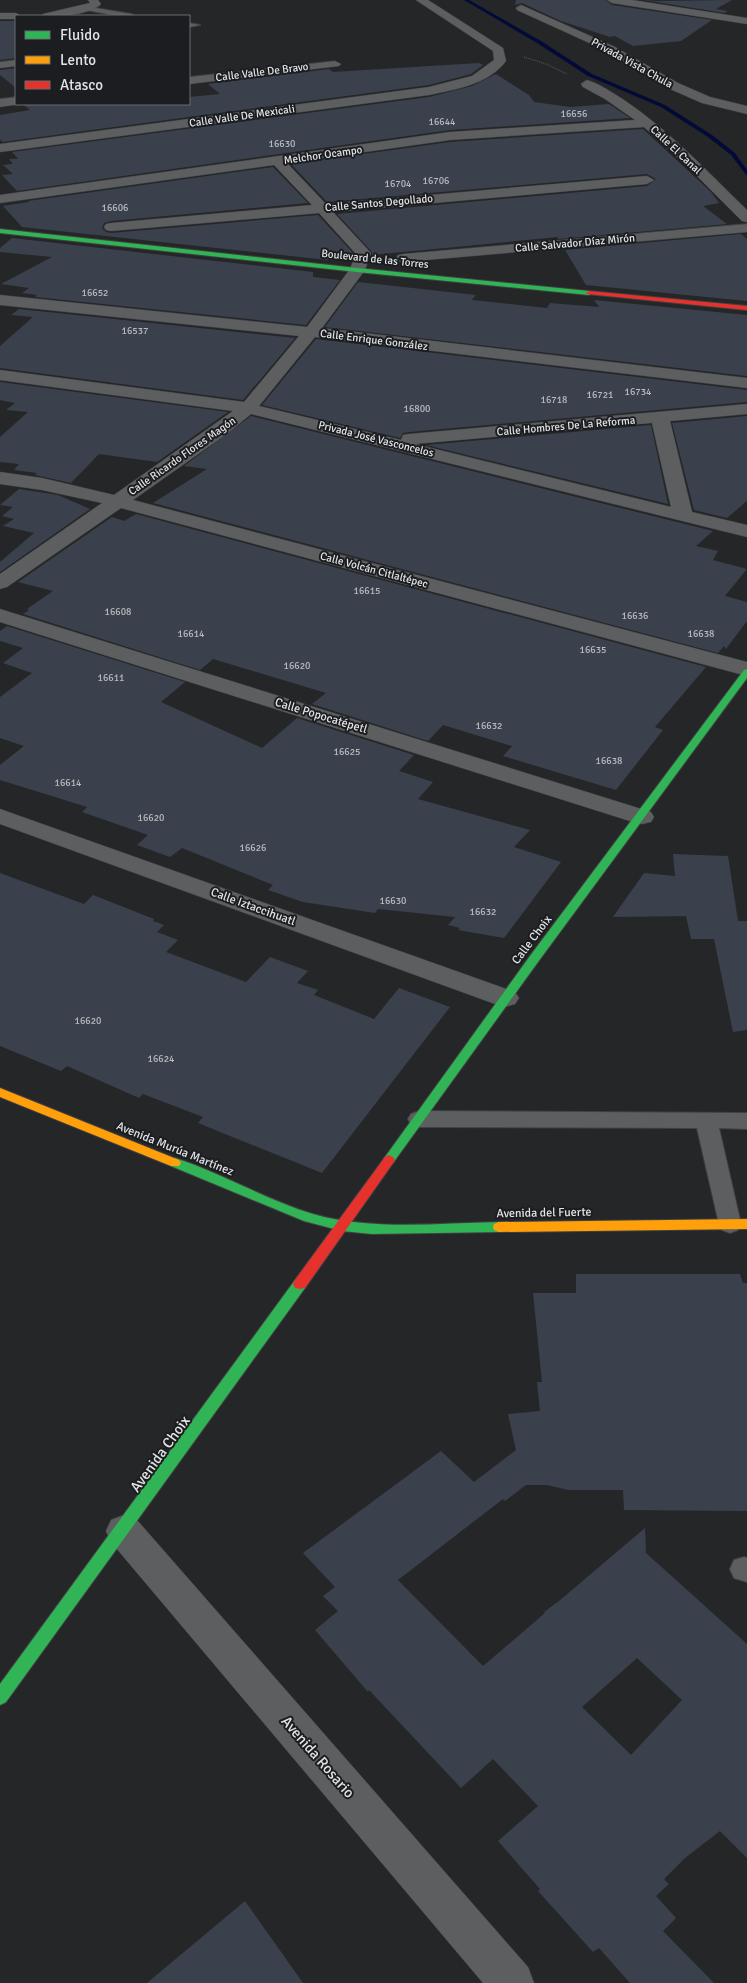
<svg xmlns="http://www.w3.org/2000/svg" width="747" height="1983" font-family="Signika,sans-serif">
<rect width="100%" height="100%" fill="#252628"/>
<g fill="none" stroke-linecap="round" stroke-linejoin="round">
<!-- stream -->
<path fill="#030a38" fill-rule="evenodd" d="M 464,0 L 469,0 L 541,41 L 592,74 L 665,105 L 712,135 L 735,153 L 747,170 L 747,176 L 731,155 L 708,137 L 661,107 L 588,76 L 537,43 Z"/>
</g>
<!-- building -->
<path fill="#3b414c" fill-rule="evenodd" d="M 516,0 L 605,0 L 612,5 L 712,20 L 681,41 L 633,46 L 615,36 L 610,37 L 561,21 L 522,3 L 515,5 Z
M 644,0 L 656,1 L 732,0 L 716,9 L 728,11 L 724,13 Z
M 0,21 L 16,21 L 16,58 L 0,60 Z
M 479,63 L 483,65 L 471,74 L 429,85 L 2,142 L 0,139 L 0,115 L 30,110 L 23,104 L 189,104 L 189,97 L 220,94 L 208,84 L 329,69 L 333,72 Z
M 16,68 L 16,88 L 0,75 L 0,70 Z
M 496,74 L 529,95 L 534,102 L 570,107 L 609,104 L 630,118 L 450,130 L 17,191 L 2,175 L 13,174 L 3,165 L 13,164 L 9,159 L 18,159 L 12,152 L 429,97 L 472,86 Z
M 643,129 L 711,192 L 719,203 L 703,206 L 727,224 L 558,239 L 558,237 L 372,255 L 372,252 L 337,214 L 647,186 L 656,179 L 647,174 L 327,202 L 291,164 L 450,142 Z
M 273,167 L 308,203 L 111,221 L 104,223 L 102,228 L 106,232 L 111,233 L 318,215 L 354,254 L 353,257 L 328,260 L 22,227 L 3,206 L 29,202 L 28,201 Z
M 741,234 L 747,239 L 747,301 L 586,285 L 565,250 Z
M 12,238 L 313,272 L 313,277 L 340,280 L 306,325 L 35,297 L 37,295 L 22,293 L 29,288 L 1,284 L 52,257 L 0,252 L 0,248 Z
M 358,282 L 476,295 L 472,300 L 547,308 L 550,303 L 599,307 L 594,300 L 747,315 L 747,376 L 325,327 Z
M 19,309 L 295,338 L 243,400 L 0,368 L 0,346 L 33,317 L 11,315 Z
M 316,339 L 747,390 L 747,402 L 409,432 L 403,433 L 400,438 L 262,405 Z
M 0,382 L 228,412 L 157,462 L 99,454 L 71,483 L 35,475 L 37,473 L 14,470 L 19,464 L 0,462 L 0,437 L 28,412 L 6,410 L 15,403 L 0,400 Z
M 251,416 L 713,531 L 696,546 L 718,551 L 713,560 L 747,569 L 725,596 L 747,602 L 747,621 L 726,649 L 724,646 L 718,653 L 153,503 L 207,469 L 184,466 Z
M 747,416 L 747,501 L 727,518 L 694,510 L 672,423 Z
M 651,425 L 668,504 L 426,445 Z
M 19,489 L 58,495 L 90,509 L 0,572 L 0,562 L 34,533 L 3,526 L 14,519 L 2,516 L 13,507 L 0,505 Z
M 136,514 L 706,667 L 655,727 L 663,730 L 616,790 L 503,756 L 512,746 L 443,725 L 428,741 L 312,704 L 326,693 L 213,659 L 200,670 L 23,614 L 29,610 L 27,609 L 53,591 L 18,582 L 112,517 L 124,521 Z
M 7,626 L 185,682 L 161,702 L 262,748 L 297,718 L 414,755 L 399,771 L 433,782 L 418,799 L 530,830 L 514,847 L 561,862 L 504,938 L 458,930 L 460,928 L 448,925 L 455,917 L 378,909 L 375,913 L 303,902 L 268,890 L 273,885 L 182,848 L 170,857 L 137,845 L 148,835 L 82,812 L 87,807 L 0,780 L 0,765 L 24,746 L 0,738 L 0,697 L 32,673 L 3,663 L 23,648 L 0,641 L 0,631 Z
M 673,854 L 728,856 L 738,921 L 747,921 L 747,1030 L 733,1032 L 714,939 L 691,939 L 686,916 L 613,917 L 644,873 L 675,876 Z
M 0,873 L 84,904 L 93,895 L 154,919 L 153,921 L 164,925 L 157,932 L 178,940 L 166,952 L 246,982 L 270,957 L 308,971 L 297,983 L 318,990 L 314,995 L 374,1019 L 399,988 L 450,1007 L 322,1173 L 198,1123 L 203,1117 L 143,1094 L 139,1098 L 67,1066 L 61,1071 L 0,1046 Z
M 576,1274 L 740,1274 L 743,1283 L 747,1283 L 747,1511 L 624,1510 L 623,1490 L 568,1490 L 547,1485 L 526,1485 L 505,1501 L 503,1499 L 398,1580 L 483,1666 L 545,1613 L 544,1612 L 559,1601 L 645,1528 L 646,1553 L 747,1644 L 747,1858 L 720,1831 L 685,1858 L 664,1879 L 669,1884 L 656,1896 L 676,1918 L 663,1931 L 714,1983 L 630,1983 L 599,1948 L 593,1952 L 538,1891 L 540,1889 L 498,1841 L 538,1806 L 493,1759 L 461,1788 L 369,1690 L 368,1692 L 315,1630 L 338,1611 L 323,1596 L 335,1587 L 303,1553 L 441,1451 L 474,1482 L 516,1450 L 508,1414 L 540,1411 L 537,1382 L 542,1382 L 533,1293 L 576,1293 ZM 637,1658 L 682,1700 L 631,1755 L 582,1707 Z
M 245,1901 L 303,1983 L 147,1983 Z"/>
<g fill="none" stroke-linecap="round" stroke-linejoin="round">
<defs>
<path id="lane" d="M 83,6 L 131,14 L 135,16 L 119,16 L 86,10 L 83,10 Z
M 189,23 L 200,25 L 189,27 Z
M 419,1111 L 747,1113 L 747,1129 L 719,1128 L 741,1224 L 738,1230 L 730,1233 L 722,1230 L 719,1224 L 697,1128 L 419,1127 L 411,1124 L 408,1119 L 411,1114 Z
M 744,1557 L 747,1558 L 747,1582 L 734,1578 L 730,1569 L 734,1560 Z"/>
<path id="street" d="M 88,0 L 98,0 L 101,4 C 90,15 57,17 42,16 L 43,14 L 90,3 Z
M 416,0 L 428,0 L 503,48 L 506,61 C 488,85 456,89 429,95 L 0,152 L 0,144 L 429,87 L 472,76 L 494,60 L 493,51 Z
M 607,0 L 632,0 L 747,18 L 747,24 L 612,3 Z
M 521,5 L 615,47 L 678,83 L 710,97 L 747,106 L 747,114 L 702,103 L 670,89 L 607,51 L 517,10 L 516,8 Z
M 0,13 L 16,13 L 21,16 L 16,16 L 16,19 L 0,19 Z
M 16,60 L 16,66 L 0,68 L 0,62 Z
M 335,61 L 341,64 L 339,66 L 189,84 L 189,77 Z
M 587,80 C 600,84 613,93 624,100 C 670,131 708,172 747,210 L 747,222 L 742,221 L 687,166 L 644,127 L 450,140 L 287,163 L 326,204 L 647,176 L 654,180 L 647,184 L 333,212 L 371,253 L 365,270 L 322,328 L 747,378 L 747,388 L 315,337 L 259,406 L 401,440 L 403,435 L 409,434 L 747,404 L 747,414 L 670,421 L 692,512 L 747,525 L 747,537 L 251,414 L 228,433 L 133,500 L 747,662 L 747,676 L 121,508 L 7,587 L 0,589 L 0,574 L 102,503 L 42,490 L 0,484 L 0,472 L 42,478 L 114,495 L 233,411 L 0,380 L 0,370 L 244,402 L 299,336 L 0,305 L 0,295 L 307,327 L 350,269 L 356,254 L 319,213 L 111,231 L 106,230 L 104,227 L 106,224 L 111,223 L 312,205 L 274,165 L 0,203 L 0,195 L 450,132 L 635,120 L 605,99 L 583,87 L 581,84 ZM 652,423 L 671,507 L 415,444 Z
M 16,97 L 16,104 L 20,104 L 0,107 L 0,99 Z
M 747,224 L 747,232 L 403,262 L 398,261 L 396,258 L 398,255 L 403,254 Z
M 0,609 L 651,812 L 654,817 L 651,822 L 642,824 L 633,822 L 0,622 Z
M 0,809 L 515,992 L 519,998 L 515,1004 L 505,1007 L 495,1004 L 0,824 Z
M 124,1515 L 137,1520 L 528,1967 L 534,1983 L 483,1983 L 111,1542 L 106,1531 L 111,1520 Z"/>
<path id="fast" d="M 0,229 L 357,268 L 589,291 L 592,293 L 589,295 L 357,272 L 0,233 Z
M 747,669 L 747,678 L 538,962 L 393,1163 L 385,1163 L 383,1160 L 385,1157 L 530,956 L 744,670 Z
M 175,1158 C 222,1173 266,1200 313,1214 C 371,1231 439,1223 499,1222 L 504,1224 L 505,1227 L 504,1230 L 499,1232 L 372,1234 L 342,1231 L 304,1221 L 171,1166 L 169,1163 L 171,1160 Z
M 300,1279 L 305,1280 L 307,1284 L 305,1288 L 6,1702 L 0,1705 L 0,1684 L 295,1280 Z"/>
<path id="slow" d="M 0,1088 L 179,1160 L 181,1163 L 179,1166 L 171,1166 L 0,1097 Z
M 747,1219 L 747,1229 L 499,1232 L 494,1230 L 493,1227 L 494,1224 L 499,1222 Z"/>
<path id="jam" d="M 589,291 L 747,306 L 747,310 L 587,294 L 586,293 Z
M 389,1155 L 393,1157 L 395,1160 L 393,1163 L 305,1288 L 300,1289 L 295,1288 L 293,1284 L 295,1280 L 385,1157 Z"/>
</defs>
<!-- lane casing -->
<use href="#lane" stroke="#414143" stroke-width="2"/>
<!-- street casing -->
<use href="#street" stroke="#414143" stroke-width="1"/>
<!-- fast casing -->
<use href="#fast" stroke="#414143" stroke-width="2"/>
<!-- slow casing -->
<use href="#slow" stroke="#414143" stroke-width="2"/>
<!-- jam casing -->
<use href="#jam" stroke="#414143" stroke-width="2"/>
<!-- path -->
<path stroke="#5c5c5e" stroke-width="1" stroke-dasharray="1 1" stroke-linecap="butt" d="M 524,57 L 546,64 L 567,74"/>
<!-- lane -->
<use href="#lane" fill="#5d5e5f" fill-rule="evenodd"/>
<!-- street -->
<use href="#street" fill="#5d5e5f" fill-rule="evenodd"/>
<!-- fast -->
<use href="#fast" fill="#30b455" fill-rule="evenodd"/>
<!-- slow -->
<use href="#slow" fill="#ff9f0a" fill-rule="evenodd"/>
<!-- jam -->
<use href="#jam" fill="#e5322d" fill-rule="evenodd"/>
</g>
<g text-anchor="middle" dominant-baseline="central" stroke-width="4" stroke-linejoin="round" paint-order="stroke">
<!-- number labels -->
<g font-size="10" fill="#b8babf">
<text x="574" y="114">16656</text>
<text x="442" y="122">16644</text>
<text x="282" y="144">16630</text>
<text x="436" y="181">16706</text>
<text x="398" y="184">16704</text>
<text x="115" y="208">16606</text>
<text x="95" y="293">16652</text>
<text x="135" y="331">16537</text>
<text x="638" y="392">16734</text>
<text x="600" y="395">16721</text>
<text x="554" y="400">16718</text>
<text x="417" y="409">16800</text>
<text x="367" y="591">16615</text>
<text x="118" y="612">16608</text>
<text x="635" y="616">16636</text>
<text x="191" y="634">16614</text>
<text x="701" y="634">16638</text>
<text x="593" y="650">16635</text>
<text x="297" y="666">16620</text>
<text x="111" y="678">16611</text>
<text x="489" y="726">16632</text>
<text x="347" y="752">16625</text>
<text x="609" y="761">16638</text>
<text x="68" y="783">16614</text>
<text x="151" y="818">16620</text>
<text x="253" y="848">16626</text>
<text x="393" y="901">16630</text>
<text x="483" y="912">16632</text>
<text x="88" y="1021">16620</text>
<text x="161" y="1059">16624</text>
</g>
<!-- far-street labels -->
<g font-size="11" fill="#e2e3e5" stroke="#1b1d20">
<text transform="translate(632 63) rotate(29)">Privada Vista Chula</text>
<text transform="translate(262 72) rotate(-7)">Calle Valle De Bravo</text>
<text transform="translate(242 116) rotate(-8)">Calle Valle De Mexicali</text>
<text transform="translate(676 150) rotate(43)">Calle El Canal</text>
<text transform="translate(323 155) rotate(-8)">Melchor Ocampo</text>
<text transform="translate(379 203) rotate(-5)">Calle Santos Degollado</text>
<text transform="translate(575 243) rotate(-5)">Calle Salvador Díaz Mirón</text>
<text transform="translate(375 259) rotate(6)">Boulevard de las Torres</text>
<text transform="translate(374 340) rotate(7)">Calle Enrique González</text>
<text transform="translate(566 426) rotate(-5)">Calle Hombres De La Reforma</text>
<text transform="translate(376 439) rotate(14)">Privada José Vasconcelos</text>
<text transform="translate(182 456) rotate(-35)">Calle Ricardo Flores Magón</text>
<text transform="translate(374 570) rotate(15)">Calle Volcán Citlaltépec</text>
</g>
<!-- street labels -->
<g font-size="12" fill="#e2e3e5" stroke="#1b1d20">
<text transform="translate(321 716) rotate(17)">Calle Popocatépetl</text>
<text transform="translate(253 907) rotate(20)">Calle Iztaccihuatl</text>
<text transform="translate(532 940) rotate(-53)">Calle Choix</text>
<text transform="translate(175 1149) rotate(22)">Avenida Murúa Martínez</text>
<text transform="translate(544 1213) rotate(-1)">Avenida del Fuerte</text>
</g>
<!-- near-street labels -->
<g font-size="15" fill="#e2e3e5" stroke="#1b1d20">
<text transform="translate(160 1454) rotate(-54)">Avenida Choix</text>
<text transform="translate(318 1757) rotate(49)">Avenida Rosario</text>
</g>
</g>
<!-- legend -->
<rect x="15" y="15" width="175" height="90" fill="#1b1d20" stroke="#6b6c6f"/>
<rect x="25" y="31" width="25" height="8" fill="#30b455" stroke="#6b6c6f"/>
<text x="60" y="40" font-size="15" fill="#e2e3e5">Fluido</text>
<rect x="25" y="56" width="25" height="8" fill="#ff9f0a" stroke="#6b6c6f"/>
<text x="60" y="65" font-size="15" fill="#e2e3e5">Lento</text>
<rect x="25" y="81" width="25" height="8" fill="#e5322d" stroke="#6b6c6f"/>
<text x="60" y="90" font-size="15" fill="#e2e3e5">Atasco</text>
</svg>
